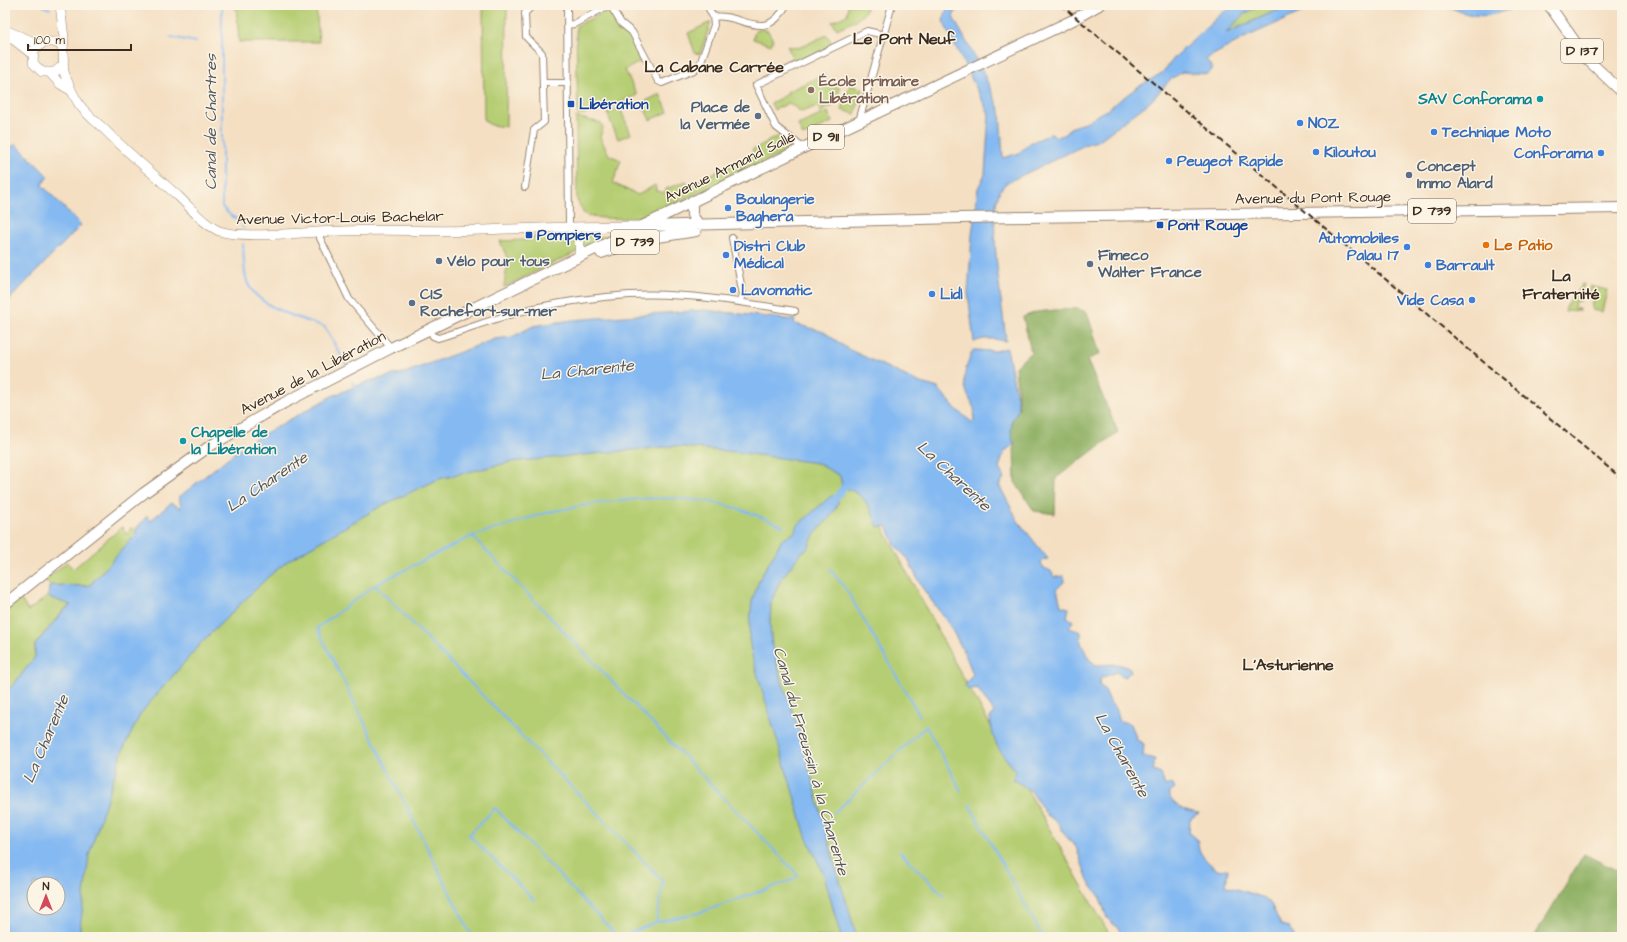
<svg xmlns="http://www.w3.org/2000/svg" width="1627" height="942" font-family="'Architects Daughter',sans-serif">
<rect width="100%" height="100%" fill="#fcf5e5"/>
<filter id="ink" filterUnits="userSpaceOnUse"><feTurbulence type="fractalNoise" baseFrequency=".025" numOctaves="2"/><feDisplacementMap in="SourceGraphic" scale="8" xChannelSelector="R" yChannelSelector="G"/><feConvolveMatrix kernelMatrix="1 2 1 2 8 2 1 2 1" color-interpolation-filters="sRGB"/></filter>
<filter id="wash" filterUnits="userSpaceOnUse"><feTurbulence type="fractalNoise" baseFrequency=".012" numOctaves="4" result="noise"/><feDisplacementMap in="SourceGraphic" scale="16" xChannelSelector="R" yChannelSelector="G"/><feGaussianBlur stdDeviation="0.9" result="paint"/><feColorMatrix in="noise" values="0 0 0 0 0 0 0 0 0 0 0 0 0 0 0 0 0 1.4 0 .05"/><feComposite in="paint" operator="in"/></filter>
<g filter="url(#wash)">
<rect width="100%" height="100%" fill="#f4dfc2"/>
<!-- green -->
<path fill="#b6ce73" stroke="#787c48" d="M 236,5 L 316,5 L 319,42 L 239,42 Z
M 483,5 L 507,5 L 506,127 L 491,125 L 484,121 Z
M 847,5 L 867,5 C 863,21 851,22 837,29 L 832,22 L 847,15 L 848,7 Z
M 1260,5 L 1289,5 L 1224,34 L 1243,15 Z
M 606,11 L 611,13 L 621,27 L 630,34 L 643,60 L 625,70 L 637,95 L 597,112 L 578,115 L 576,26 Z
M 711,22 L 700,54 L 695,53 L 688,33 Z
M 761,29 L 768,31 L 773,40 L 771,45 L 753,39 L 755,31 Z
M 827,35 L 833,45 L 791,65 L 789,59 L 792,57 L 787,46 L 798,48 Z
M 824,74 L 828,84 L 840,88 L 835,105 L 820,112 L 818,106 L 801,112 L 789,103 L 774,110 L 771,103 L 788,94 L 787,92 Z
M 850,85 L 863,89 L 855,114 L 842,110 Z
M 660,94 L 668,112 L 650,120 L 642,103 Z
M 620,108 L 631,134 L 618,139 L 607,113 Z
M 828,112 L 832,122 L 803,136 L 798,125 Z
M 576,117 L 601,123 L 603,128 L 600,137 L 609,155 L 621,160 L 613,183 L 638,195 L 655,185 L 657,191 L 665,193 L 666,189 L 686,181 L 689,185 L 754,154 L 752,150 L 774,138 L 781,136 L 788,140 L 789,151 L 652,214 C 631,219 604,221 584,214 L 577,200 Z
M 578,235 L 608,237 L 504,287 L 508,260 L 500,241 L 527,240 L 534,237 Z
M 1582,284 L 1584,284 L 1580,301 L 1575,301 L 1574,308 L 1579,309 L 1579,311 L 1568,310 L 1567,312 L 1565,312 L 1566,307 Z
M 1590,286 L 1607,290 L 1602,312 L 1592,310 L 1592,296 L 1587,296 Z
M 675,418 L 853,471 L 955,663 L 1111,937 L 63,937 L 113,729 L 317,509 Z
M 122,527 L 127,534 L 132,527 L 137,534 L 90,585 L 86,586 L 50,586 L 45,580 L 67,562 L 73,569 Z
M 48,596 L 72,604 L 63,611 L 35,645 L 35,657 L 14,684 L 5,693 L 5,611 L 20,598 L 28,611 Z"/>
<!-- forest -->
<path fill="#90b165" stroke="#666e42" d="M 1074,308 L 1087,312 L 1100,354 L 1087,360 L 1118,432 L 1056,478 L 1055,514 L 1034,511 L 1015,482 L 1014,444 L 1011,433 L 1012,420 L 1019,408 L 1015,367 L 1031,352 L 1023,317 L 1036,312 Z
M 1584,854 L 1622,873 L 1622,937 L 1534,937 Z"/>
<!-- water -->
<path fill="#84b9f2" stroke="#607288" fill-rule="evenodd" d="M 948,5 L 958,5 L 953,17 L 983,72 L 1000,111 L 1003,158 L 1019,153 L 1030,143 L 1051,134 L 1058,137 L 1065,134 L 1070,128 L 1082,124 L 1107,110 L 1136,88 L 1162,73 L 1176,56 L 1222,13 L 1238,5 L 1260,5 L 1243,15 L 1226,33 L 1289,5 L 1318,5 L 1246,37 L 1206,59 L 1213,69 L 1207,74 L 1182,72 L 1170,80 L 1150,102 L 1098,141 L 1089,143 L 1006,183 C 1004,186 1000,189 999,193 C 987,222 1003,307 1006,341 C 994,339 985,337 974,342 L 968,293 L 972,235 L 978,188 L 985,174 L 989,114 L 943,21 Z
M 1445,5 L 1524,5 C 1489,16 1480,22 1445,5 Z
M 16,144 L 48,176 L 42,185 L 81,225 L 5,304 L 5,151 Z
M 704,310 L 795,320 L 794,323 L 796,324 L 824,332 L 848,349 L 918,382 L 938,388 L 957,410 L 973,423 C 977,405 972,407 967,393 C 961,378 967,363 973,350 L 995,351 L 1007,348 L 1019,408 L 1012,420 L 1011,433 L 1014,444 L 1004,452 L 999,468 L 1004,478 L 999,485 L 1018,521 L 1048,559 L 1041,560 L 1042,567 L 1051,571 L 1054,577 L 1063,576 L 1065,581 L 1057,589 L 1061,606 L 1069,608 L 1067,617 L 1073,621 L 1069,628 L 1081,632 L 1081,643 L 1089,659 L 1096,665 L 1118,664 L 1130,668 L 1131,672 L 1124,677 L 1116,672 L 1101,678 L 1099,685 L 1105,690 L 1111,704 L 1116,708 L 1120,721 L 1131,724 L 1137,740 L 1144,744 L 1143,756 L 1155,759 L 1153,771 L 1161,774 L 1165,786 L 1172,783 L 1175,789 L 1168,794 C 1174,807 1185,811 1199,813 L 1190,819 L 1189,833 L 1198,841 C 1197,854 1208,862 1217,870 L 1228,869 L 1226,886 L 1262,897 L 1271,904 L 1281,925 L 1289,927 L 1295,937 L 1120,937 L 1119,929 L 1107,918 L 1099,895 L 1089,883 L 1076,847 L 1064,834 L 1059,824 L 1046,814 L 1031,791 L 1013,779 L 1016,771 C 999,751 993,744 990,718 L 994,712 L 977,688 L 968,690 L 965,685 L 973,674 L 965,654 L 950,626 L 921,586 L 908,559 L 896,547 L 887,526 L 878,527 C 868,505 866,494 842,487 L 840,476 L 817,463 L 743,453 L 674,446 L 511,462 L 439,479 L 381,506 L 289,560 L 269,576 L 201,643 L 141,713 L 122,752 L 89,855 L 79,937 L 5,937 L 5,693 L 14,684 L 35,657 L 35,645 L 63,611 L 71,605 L 50,598 L 48,596 L 49,587 L 52,585 L 86,586 L 90,585 L 136,534 L 136,529 L 147,516 L 150,521 L 171,503 L 181,508 L 179,497 L 234,453 L 255,439 L 332,396 L 369,381 L 407,372 L 495,339 L 512,337 L 533,326 L 572,320 ZM 34,884 L 58,884 L 58,908 L 34,908 Z
M 831,496 L 838,496 L 838,504 L 831,516 L 814,535 L 808,548 L 800,554 L 780,581 L 771,602 L 770,625 L 772,646 L 781,678 L 798,727 L 836,868 L 857,937 L 841,937 L 824,875 L 806,836 L 753,660 L 749,639 L 750,621 L 752,601 L 759,580 L 783,538 L 793,534 L 799,524 Z"/>
<g fill="none" stroke-linecap="round" stroke-linejoin="round">
<!-- stream -->
<path stroke="#84b9f2" stroke-width="2" d="M 42,5 L 50,9
M 222,5 L 222,207 L 231,216 L 243,222 L 243,228
M 171,37 L 196,42
M 243,244 C 244,256 243,273 248,284 C 259,308 302,319 325,327 L 346,365
M 352,381 L 355,388
M 472,536 C 501,528 530,516 559,510 C 605,501 655,494 702,501 C 730,504 757,515 783,526
M 830,569 L 847,591 L 920,716
M 375,585 L 472,536 L 798,875 L 795,879 L 699,913 L 656,922
M 969,804 L 1043,937
M 834,813 L 926,726 L 961,791
M 900,852 L 944,896
M 535,901 L 469,835 L 495,808 L 618,937
M 472,937 L 317,628 L 375,585 L 663,881 L 656,922 L 621,937"/>
<!-- canal -->
<path stroke="#84b9f2" stroke-width="7" d="M 832,503 L 850,479"/>
</g>
</g>
<g filter="url(#ink)">
<g fill="none" stroke-linecap="round" stroke-linejoin="round">
<defs>
<path id="street" d="M 567,5 L 569,226
M 610,5 L 621,23 L 632,32 L 658,81 L 662,83 L 694,70 L 700,64 L 714,25 L 713,17 L 707,5
M 713,17 C 740,12 766,45 786,5
M 567,25 L 574,24 L 609,5
M 543,83 L 568,83
M 859,121 L 892,5
M 803,148 L 776,127 L 756,85 L 867,31 L 884,35
M 525,187 L 534,130 L 544,122 L 542,53 L 526,37 L 525,13 L 533,5
M 320,232 L 320,238 L 349,299 L 391,348
M 732,238 L 743,295 L 740,302
M 430,330 L 433,336 L 438,338 C 471,328 505,314 539,307 C 569,301 599,297 629,295 C 684,292 741,302 795,311"/>
<path id="secondary" d="M 60,5 L 64,38 L 63,49
M 5,30 L 39,44
M 10,37 L 32,54
M 63,65 L 55,72 L 42,72 L 33,63 L 34,50 L 44,42 C 71,39 61,59 64,72 C 68,84 72,93 79,104 C 85,113 95,121 103,128 C 127,152 153,174 178,196 C 191,208 201,222 217,230 C 237,240 316,231 342,231 C 389,229 435,232 482,230 C 536,228 589,226 642,226
M 50,73 L 60,84 L 70,90
M 569,226 C 579,237 582,243 578,258"/>
<path id="primary" d="M 1549,5 L 1587,59 L 1622,92
M 692,201 L 692,215 L 699,225
M 646,226 L 959,218 L 1622,208
M 601,253 L 645,239 L 696,231
M 5,604 L 144,493 L 210,446 L 284,403 L 391,348 L 803,148 L 1073,20 L 1099,5"/>
</defs>
<!-- street casing -->
<use href="#street" stroke="#988470" stroke-width="8"/>
<!-- secondary casing -->
<use href="#secondary" stroke="#988470" stroke-width="10"/>
<!-- primary casing -->
<use href="#primary" stroke="#988470" stroke-width="12"/>
<!-- street -->
<use href="#street" stroke="#fff" stroke-width="6"/>
<!-- secondary -->
<use href="#secondary" stroke="#fff" stroke-width="9"/>
<!-- primary -->
<use href="#primary" stroke="#fff" stroke-width="10"/>
<!-- rail -->
<path stroke="#3b2a1e" stroke-width="2" stroke-dasharray="6 3" stroke-linecap="butt" d="M 1061,5 L 1622,479"/>
</g>
</g>
<!-- markers -->
<circle fill="#8d6e63" stroke="#fcf5e5" stroke-width="1.5" cx="811" cy="90" r="4"/>
<g fill="#0f9aa8" stroke="#fcf5e5" stroke-width="1.5">
<circle cx="1540" cy="99" r="4"/>
<circle cx="183" cy="441" r="4"/>
</g>
<g fill="#1a4fb4" stroke="#fcf5e5" stroke-width="1.5">
<rect x="567" y="100" width="8" height="8" rx="2"/>
<rect x="1156" y="221" width="8" height="8" rx="2"/>
<rect x="525" y="231" width="8" height="8" rx="2"/>
</g>
<g fill="#5c6f8a" stroke="#fcf5e5" stroke-width="1.5">
<circle cx="758" cy="116" r="4"/>
<circle cx="1409" cy="175" r="4"/>
<circle cx="439" cy="261" r="4"/>
<circle cx="1090" cy="264" r="4"/>
<circle cx="412" cy="303" r="4"/>
</g>
<g fill="#3f7fe0" stroke="#fcf5e5" stroke-width="1.5">
<circle cx="1300" cy="123" r="4"/>
<circle cx="1434" cy="132" r="4"/>
<circle cx="1316" cy="152" r="4"/>
<circle cx="1601" cy="153" r="4"/>
<circle cx="1169" cy="161" r="4"/>
<circle cx="728" cy="208" r="4"/>
<circle cx="1407" cy="247" r="4"/>
<circle cx="726" cy="255" r="4"/>
<circle cx="1428" cy="265" r="4"/>
<circle cx="733" cy="290" r="4"/>
<circle cx="932" cy="294" r="4"/>
<circle cx="1472" cy="300" r="4"/>
</g>
<circle fill="#e8710a" stroke="#fcf5e5" stroke-width="1.5" cx="1486" cy="245" r="4"/>
<g text-anchor="middle" dominant-baseline="central" stroke-width="3" stroke-linejoin="round" paint-order="stroke">
<!-- shield labels -->
<g fill="#fcf5e5" stroke="#75675a" stroke-width="1">
<rect x="1561" y="39" width="42" height="24" rx="3"/>
<rect x="808" y="125" width="36" height="24" rx="3"/>
<rect x="1408" y="199" width="48" height="24" rx="3"/>
<rect x="611" y="230" width="48" height="24" rx="3"/>
</g>
<g font-size="14" font-weight="bold" fill="#3b2a1e">
<text x="1582" y="51">D 137</text>
<text x="826" y="137">D 911</text>
<text x="1432" y="211">D 739</text>
<text x="635" y="242">D 739</text>
</g>
<!-- education labels -->
<g font-size="15" font-weight="bold" fill="#785e54" stroke="#fcf5e5" text-anchor="start">
<text x="819" y="81">École primaire<tspan x="819" dy="17">Libération</tspan></text>
</g>
<!-- culture labels -->
<g font-size="15" font-weight="bold" fill="#0d838f" stroke="#fcf5e5" text-anchor="end">
<text x="1532" y="99">SAV Conforama</text>
<text x="191" y="432" text-anchor="start">Chapelle de<tspan x="191" dy="17">la Libération</tspan></text>
</g>
<!-- transit labels -->
<g font-size="15" font-weight="bold" fill="#164399" stroke="#fcf5e5" text-anchor="start">
<text x="579" y="104">Libération</text>
<text x="1168" y="225">Pont Rouge</text>
<text x="537" y="235">Pompiers</text>
</g>
<!-- service labels -->
<g font-size="15" font-weight="bold" fill="#4e5e75" stroke="#fcf5e5" text-anchor="start">
<text x="750" y="107" text-anchor="end">Place de<tspan x="750" dy="17">la Vermée</tspan></text>
<text x="1417" y="166">Concept<tspan x="1417" dy="17">Immo Alard</tspan></text>
<text x="1098" y="255">Fimeco<tspan x="1098" dy="17">Walter France</tspan></text>
<text x="447" y="261">Vélo pour tous</text>
<text x="420" y="294">CIS<tspan x="420" dy="17">Rochefort-sur-mer</tspan></text>
</g>
<!-- shop labels -->
<g font-size="15" font-weight="bold" fill="#366cbe" stroke="#fcf5e5" text-anchor="start">
<text x="1308" y="123">NOZ</text>
<text x="1442" y="132">Technique Moto</text>
<text x="1324" y="152">Kiloutou</text>
<text x="1593" y="153" text-anchor="end">Conforama</text>
<text x="1177" y="161">Peugeot Rapide</text>
<text x="736" y="199">Boulangerie<tspan x="736" dy="17">Baghera</tspan></text>
<text x="1399" y="238" text-anchor="end">Automobiles<tspan x="1399" dy="17">Palau 17</tspan></text>
<text x="734" y="246">Distri Club<tspan x="734" dy="17">Médical</tspan></text>
<text x="1436" y="265">Barrault</text>
<text x="741" y="290">Lavomatic</text>
<text x="940" y="294">Lidl</text>
<text x="1464" y="300" text-anchor="end">Vide Casa</text>
</g>
<!-- street labels -->
<g font-size="15" fill="#3b2a1e" stroke="#fcf5e5">
<text transform="translate(730 167) rotate(-26)">Avenue Armand Sallé</text>
<text transform="translate(1313 198) rotate(-1)">Avenue du Pont Rouge</text>
<text transform="translate(340 218) rotate(-1)">Avenue Victor-Louis Bachelar</text>
<text transform="translate(313 373) rotate(-28)">Avenue de la Libération</text>
</g>
<!-- food labels -->
<g font-size="15" font-weight="bold" fill="#c56008" stroke="#fcf5e5" text-anchor="start">
<text x="1494" y="245">Le Patio</text>
</g>
<!-- neighbourhood labels -->
<g font-size="16" font-weight="bold" fill="#3b2a1e" stroke="#fcf5e5">
<text x="904" y="39">Le Pont Neuf</text>
<text x="714" y="67">La Cabane Carrée</text>
<text x="1561" y="276">La<tspan x="1561" dy="18">Fraternité</tspan></text>
<text x="1288" y="665">L'Asturienne</text>
</g>
<!-- water labels -->
<g font-size="16" font-style="italic" fill="#51555e" stroke="#fcf5e5">
<text transform="translate(211 122) rotate(-90)">Canal de Chartres</text>
<text transform="translate(587 370) rotate(-6)">La Charente</text>
<text transform="translate(954 476) rotate(43)">La Charente</text>
<text transform="translate(267 482) rotate(-34)">La Charente</text>
<text transform="translate(46 739) rotate(-67)">La Charente</text>
<text transform="translate(1122 755) rotate(61)">La Charente</text>
<text transform="translate(811 761) rotate(74)">Canal du Freussin à la Charente</text>
</g>
</g>
<!-- margin -->
<rect width="1627" height="942" fill="none" stroke="#fcf5e5" stroke-width="20"/>
<!-- north arrow -->
<g transform="translate(46 896)"><circle r="19" fill="#fcf5e5" stroke="#afa495"/>
<path d="M0-3L7 15L0 10L-7 15Z" fill="#d1495b"/>
<text y="-6" font-size="11" font-weight="bold" text-anchor="middle" fill="#3b2a1e">N</text>
</g>
<!-- scale -->
<path d="M28 44v6h103v-6" fill="none" stroke="#3b2a1e" stroke-width="2"/>
<text x="34" y="44" font-size="12" fill="#3b2a1e" stroke="#fcf5e5" stroke-width="3" paint-order="stroke">100 m</text>
</svg>
